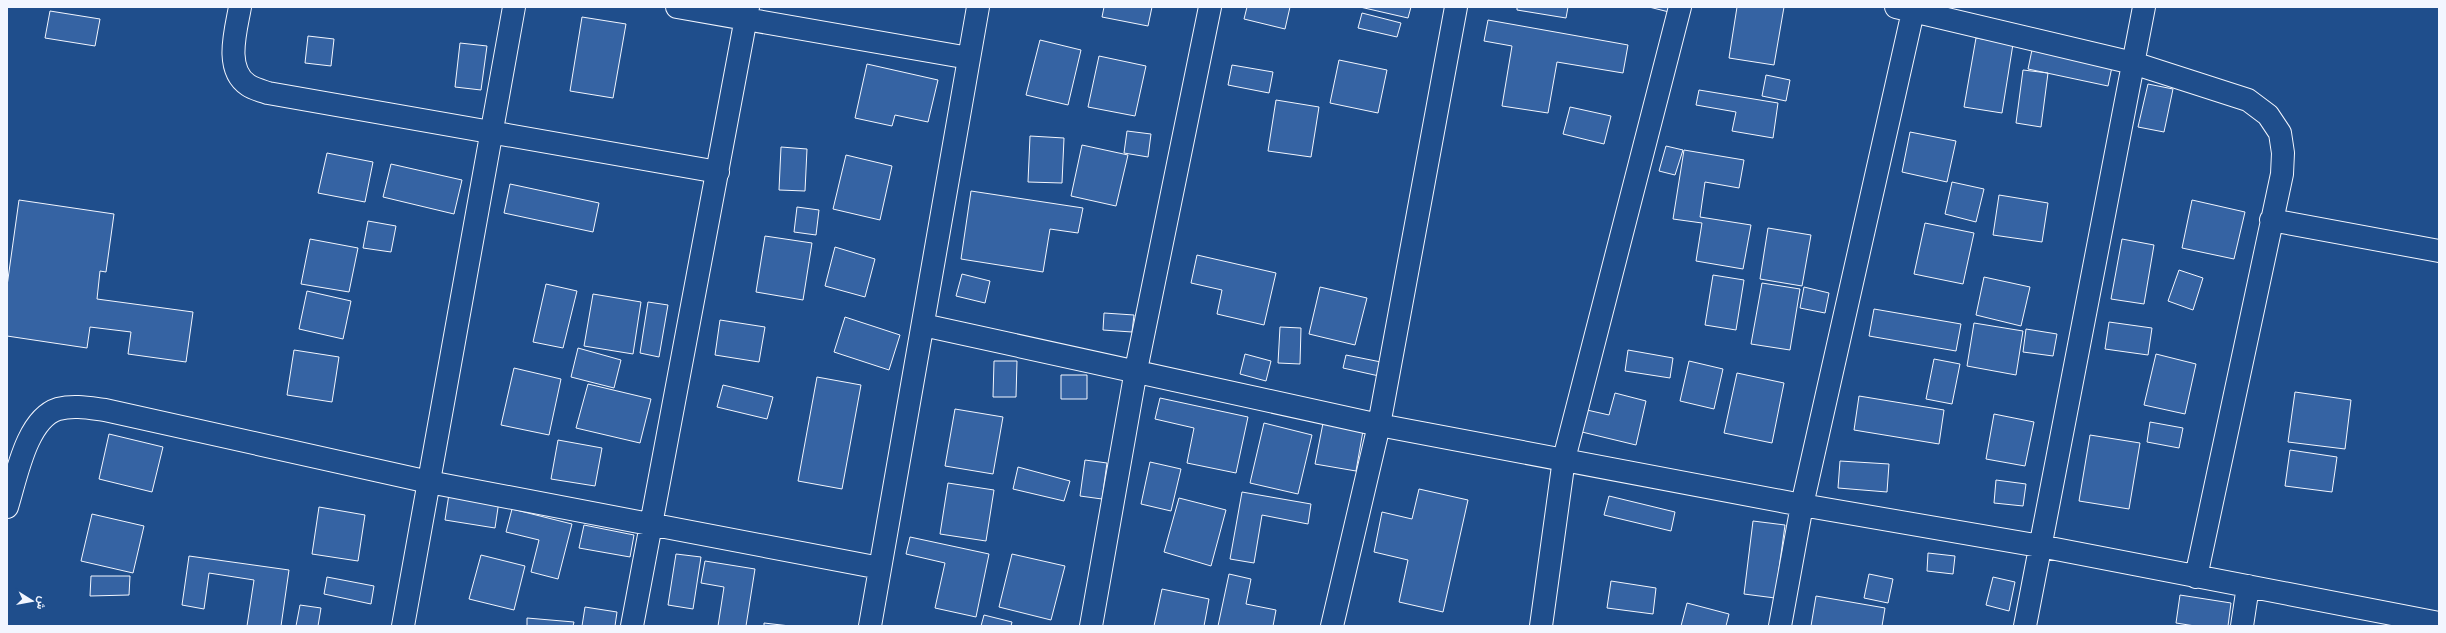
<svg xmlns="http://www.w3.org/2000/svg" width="2446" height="633" font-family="'Nunito Sans',Vazirmatn,sans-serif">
<rect width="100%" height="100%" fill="#1f4e8c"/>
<!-- building -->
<path fill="#3563a3" stroke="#f2f6ff" d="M 1104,7 L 1152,7 L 1148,26 L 1102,17 Z
M 1247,7 L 1290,7 L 1285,29 L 1244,19 Z
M 1360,7 L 1411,7 L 1408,18 Z
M 1517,7 L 1568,7 L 1566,18 L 1517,10 Z
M 1649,7 L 1670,7 L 1669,12 Z
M 1737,7 L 1784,7 L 1774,65 L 1729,58 Z
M 50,11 L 100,19 L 95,46 L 45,38 Z
M 1362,13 L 1401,23 L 1397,37 L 1358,28 Z
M 582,17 L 626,24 L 613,98 L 570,91 Z
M 1488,20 L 1628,45 L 1623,73 L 1557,62 L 1548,113 L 1502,106 L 1512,46 L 1484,41 Z
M 308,36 L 334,39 L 331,66 L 305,63 Z
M 1976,38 L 2013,44 L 2002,113 L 1964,107 Z
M 1040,40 L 1081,50 L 1068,105 L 1026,95 Z
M 460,43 L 487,46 L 481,90 L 455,87 Z
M 2033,45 L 2113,62 L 2108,86 L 2028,69 Z
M 1099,56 L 1146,66 L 1135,116 L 1088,107 Z
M 1339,60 L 1387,70 L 1378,113 L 1330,103 Z
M 867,64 L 938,80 L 928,122 L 895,115 L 892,126 L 855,118 Z
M 1232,65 L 1273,72 L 1269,93 L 1228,85 Z
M 2023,70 L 2048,73 L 2041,127 L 2016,123 Z
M 1766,75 L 1790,80 L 1786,101 L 1762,96 Z
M 2148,84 L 2173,89 L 2164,132 L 2138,127 Z
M 1699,90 L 1778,103 L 1773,138 L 1732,131 L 1736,112 L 1696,105 Z
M 1276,100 L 1319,107 L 1311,157 L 1268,151 Z
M 1570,107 L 1611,116 L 1604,144 L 1563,134 Z
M 1127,131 L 1151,134 L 1148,157 L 1124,153 Z
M 1910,132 L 1956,141 L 1947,182 L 1902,172 Z
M 1030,136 L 1064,138 L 1062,183 L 1028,182 Z
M 1082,145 L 1128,155 L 1116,206 L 1071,196 Z
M 1666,146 L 1683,150 L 1675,175 L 1659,171 Z
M 781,147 L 807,149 L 805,191 L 779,190 Z
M 1684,150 L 1744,160 L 1739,188 L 1705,182 L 1700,217 L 1751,225 L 1743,269 L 1696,261 L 1702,223 L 1673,219 Z
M 327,153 L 373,162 L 365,202 L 318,193 Z
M 846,155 L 892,166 L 880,220 L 833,209 Z
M 391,164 L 462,180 L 454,214 L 383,197 Z
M 1952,182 L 1984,189 L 1976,222 L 1945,214 Z
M 510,184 L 599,203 L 593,232 L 504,213 Z
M 971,191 L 1083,208 L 1078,233 L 1050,229 L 1043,272 L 961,259 Z
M 1999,195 L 2048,203 L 2042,242 L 1993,235 Z
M 19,200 L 114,214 L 106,272 L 100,271 L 97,299 L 193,312 L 186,362 L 128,354 L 131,332 L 90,327 L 87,348 L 7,336 L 7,286 Z
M 2192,200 L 2245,212 L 2234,259 L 2182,248 Z
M 797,207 L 819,210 L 816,235 L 794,232 Z
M 368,221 L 396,226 L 391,252 L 363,248 Z
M 1925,223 L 1974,233 L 1963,284 L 1914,274 Z
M 1768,228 L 1811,235 L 1802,286 L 1760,279 Z
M 765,236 L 812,243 L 803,300 L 756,292 Z
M 310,239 L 358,248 L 349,292 L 301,284 Z
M 2122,239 L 2154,245 L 2144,304 L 2111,299 Z
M 835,247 L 875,259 L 865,297 L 825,286 Z
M 1197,255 L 1276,273 L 1264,325 L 1217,314 L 1222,290 L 1191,283 Z
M 2179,270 L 2203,278 L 2193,310 L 2168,301 Z
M 962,274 L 990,281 L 985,303 L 956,296 Z
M 1713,275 L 1744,280 L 1736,330 L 1705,325 Z
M 1984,277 L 2030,287 L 2021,326 L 1976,315 Z
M 1762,283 L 1800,289 L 1790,350 L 1751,344 Z
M 546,284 L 577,291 L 563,348 L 533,342 Z
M 1320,287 L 1367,298 L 1355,345 L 1309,334 Z
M 1804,287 L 1829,293 L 1825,313 L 1800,308 Z
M 307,291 L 351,301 L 343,339 L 299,329 Z
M 593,294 L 641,302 L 633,354 L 584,346 Z
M 648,302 L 668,305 L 659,357 L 640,353 Z
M 1874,309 L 1961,324 L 1956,351 L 1869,336 Z
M 1104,313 L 1134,315 L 1132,332 L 1103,330 Z
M 845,317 L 900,335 L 889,370 L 834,352 Z
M 720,320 L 765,327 L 759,362 L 715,355 Z
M 2109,322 L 2152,328 L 2148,355 L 2105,349 Z
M 1974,323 L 2023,331 L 2016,375 L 1967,366 Z
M 1280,327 L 1301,328 L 1300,364 L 1278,363 Z
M 2026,329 L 2057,334 L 2053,356 L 2023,352 Z
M 578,348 L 621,360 L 614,388 L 571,377 Z
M 294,350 L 339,357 L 332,402 L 287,395 Z
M 1628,350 L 1673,358 L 1670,378 L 1625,371 Z
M 1245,354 L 1271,361 L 1266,381 L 1240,374 Z
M 2156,354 L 2196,364 L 2185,414 L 2144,405 Z
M 1346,355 L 1381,362 L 1379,376 L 1343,368 Z
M 1934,359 L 1960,364 L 1952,404 L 1926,399 Z
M 994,361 L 1017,361 L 1016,397 L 993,397 Z
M 1689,361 L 1723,369 L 1714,409 L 1680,401 Z
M 514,368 L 561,379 L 549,435 L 501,425 Z
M 1737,373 L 1784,383 L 1772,443 L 1724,433 Z
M 1061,375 L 1087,375 L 1087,399 L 1061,399 Z
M 817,377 L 861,385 L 842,489 L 798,481 Z
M 588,384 L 651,399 L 640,443 L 576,428 Z
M 723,385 L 773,397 L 767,419 L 717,407 Z
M 2295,392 L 2351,400 L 2345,449 L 2288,442 Z
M 1615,393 L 1646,401 L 1636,445 L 1582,432 L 1587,410 L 1609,415 Z
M 1859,396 L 1944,410 L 1939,444 L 1854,430 Z
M 1160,398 L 1248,417 L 1236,473 L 1187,463 L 1194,428 L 1155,419 Z
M 955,409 L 1003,417 L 993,474 L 945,466 Z
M 1994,414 L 2034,422 L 2025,466 L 1986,459 Z
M 1324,418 L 1364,425 L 1356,471 L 1315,464 Z
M 2150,422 L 2183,428 L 2179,448 L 2147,442 Z
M 1264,423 L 1312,435 L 1298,494 L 1250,483 Z
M 109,434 L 163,447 L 152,492 L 99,479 Z
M 2090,435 L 2140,443 L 2129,509 L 2079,501 Z
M 558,440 L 602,448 L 595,486 L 551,479 Z
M 2290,450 L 2337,457 L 2332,492 L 2285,486 Z
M 1085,460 L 1107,463 L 1102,499 L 1080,496 Z
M 1840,461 L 1889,464 L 1887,492 L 1838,488 Z
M 1150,462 L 1181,469 L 1171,511 L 1141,504 Z
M 1018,467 L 1070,481 L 1064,501 L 1013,489 Z
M 1996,480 L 2026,484 L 2023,506 L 1994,503 Z
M 948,483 L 994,490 L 986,541 L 940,534 Z
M 1419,489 L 1468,500 L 1443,612 L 1399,602 L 1408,560 L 1374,552 L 1382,512 L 1412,519 Z
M 1242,492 L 1311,504 L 1308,524 L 1262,515 L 1254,563 L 1230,559 Z
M 449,494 L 499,501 L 495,528 L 445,520 Z
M 1609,496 L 1675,512 L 1671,531 L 1604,515 Z
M 1179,498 L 1226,510 L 1211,566 L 1164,552 Z
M 319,507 L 365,515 L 358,561 L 312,554 Z
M 512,509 L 572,524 L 558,579 L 531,572 L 539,540 L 506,532 Z
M 92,514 L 144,526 L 133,573 L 81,561 Z
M 1753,521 L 1785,525 L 1775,598 L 1744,594 Z
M 584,525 L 634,535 L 630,557 L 579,548 Z
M 910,537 L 989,554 L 976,617 L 935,608 L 945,563 L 906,554 Z
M 1928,553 L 1955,556 L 1953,574 L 1927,571 Z
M 676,554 L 701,557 L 693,609 L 668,605 Z
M 1012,554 L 1065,566 L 1051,620 L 999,607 Z
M 481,555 L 525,566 L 514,610 L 469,599 Z
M 189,556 L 289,570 L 281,626 L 247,626 L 254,580 L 209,573 L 204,609 L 182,605 Z
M 705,561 L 755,569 L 746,626 L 718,626 L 724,587 L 701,583 Z
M 1229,574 L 1251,579 L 1246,604 L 1276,610 L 1273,626 L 1218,626 Z
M 1869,574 L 1893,579 L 1888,603 L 1864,598 Z
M 91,576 L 130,576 L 129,595 L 90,596 Z
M 327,577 L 374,586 L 371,604 L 324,594 Z
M 1993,577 L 2015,582 L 2009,611 L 1986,605 Z
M 1611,581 L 1656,588 L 1653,614 L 1607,608 Z
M 1162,589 L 1209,599 L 1204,626 L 1154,626 Z
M 2180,595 L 2231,603 L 2228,626 L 2195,626 L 2176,623 Z
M 1816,596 L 1885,608 L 1882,626 L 1811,626 Z
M 1687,603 L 1729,614 L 1726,626 L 1681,626 Z
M 300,605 L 321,608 L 318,626 L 296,626 Z
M 585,607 L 617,612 L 615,626 L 582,626 Z
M 984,615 L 1012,622 L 1011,626 L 981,626 Z
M 527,618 L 574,622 L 573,626 L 527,626 Z
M 764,623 L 790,626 L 764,626 Z"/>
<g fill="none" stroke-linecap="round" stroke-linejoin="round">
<defs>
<path id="minor" d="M 240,7 C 236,30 224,69 248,85 C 254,89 262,91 268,93 L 718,172
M 677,7 L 969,58
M 1896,7 L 2133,63 L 2248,100 L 2268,115 L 2280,133 L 2283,153 L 2282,174 L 2196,577
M 2271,220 L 2439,251
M 923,325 L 1379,425 L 1802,505 L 2040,546 L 2439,623
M 7,507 C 16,479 26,419 58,409 C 74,405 89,408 105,410 L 429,482 L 880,568
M 403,626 L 514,7
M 632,626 L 748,7
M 870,626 L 978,7
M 1091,626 L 1136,370 L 1210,7
M 1332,626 L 1379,425 L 1456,7
M 1541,626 L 1564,459 L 1680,7
M 1780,626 L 1802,505 L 1914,7
M 2025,626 L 2144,7
M 2242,626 L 2248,586"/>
</defs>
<!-- minor casing -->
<use href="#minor" stroke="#f2f6ff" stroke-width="24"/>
<!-- minor -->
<use href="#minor" stroke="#1f4e8c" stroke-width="22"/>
</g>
<!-- border -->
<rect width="2446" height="633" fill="none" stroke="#f2f6ff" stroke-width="16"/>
<!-- north arrow -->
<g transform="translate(32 601) rotate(101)" stroke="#1f4e8c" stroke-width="3" paint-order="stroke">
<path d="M0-3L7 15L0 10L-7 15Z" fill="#f2f6ff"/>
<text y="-6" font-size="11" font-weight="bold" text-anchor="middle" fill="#f2f6ff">ش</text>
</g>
</svg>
